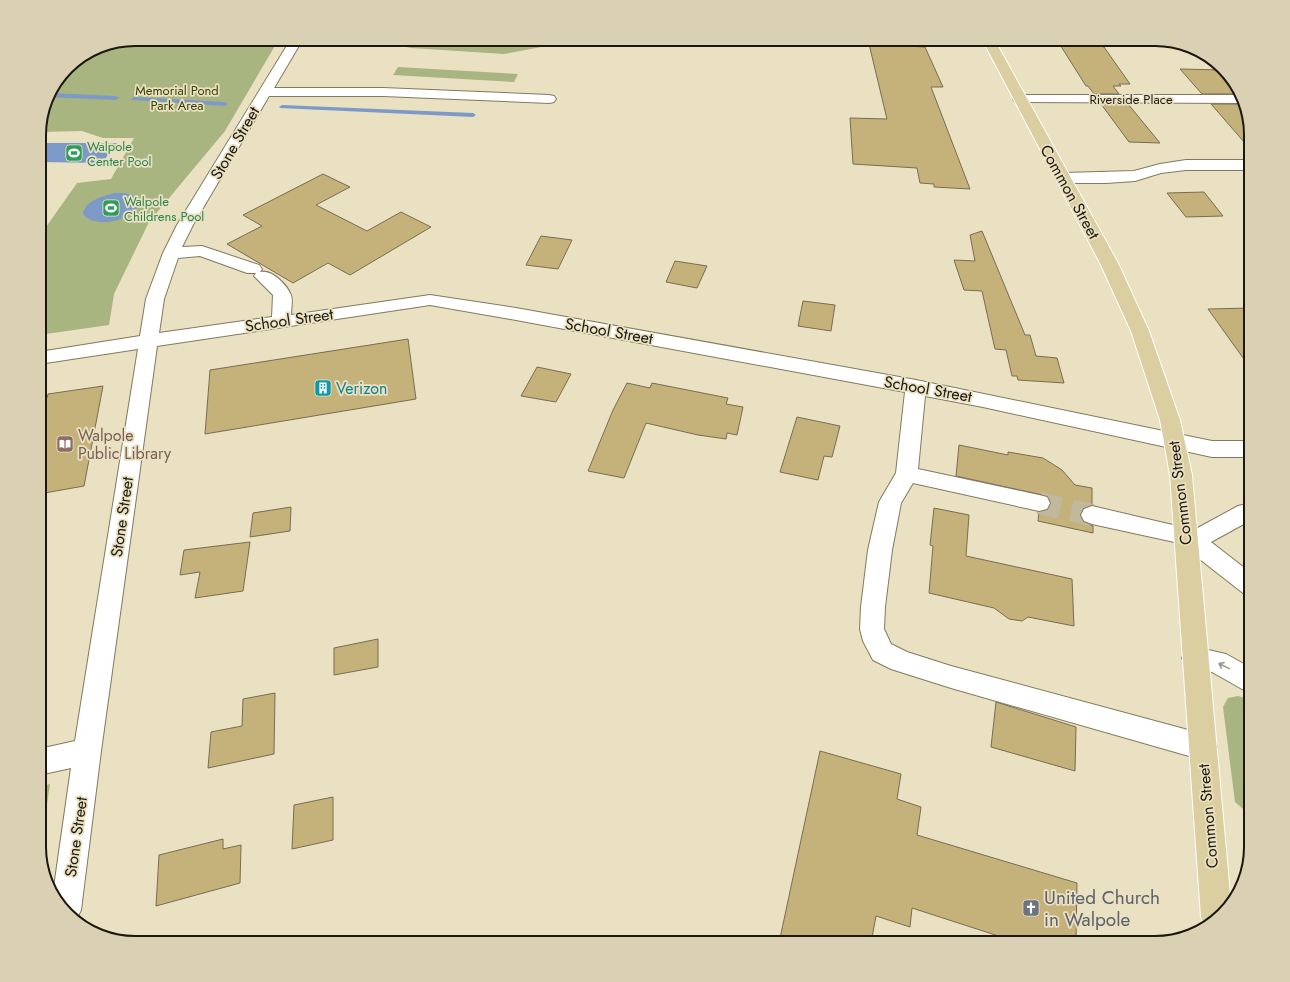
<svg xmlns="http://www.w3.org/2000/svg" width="1290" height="982" font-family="Jost,sans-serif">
<rect width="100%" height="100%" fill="#eae0c2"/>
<!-- green -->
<path fill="#a9b581" d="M 135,39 L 279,39 L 225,131 L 149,222 L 114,294 L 109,325 L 39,335 L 39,237 L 77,183 L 111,179 L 134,138 L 103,138 L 82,131 L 39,132 L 49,92 L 72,63 L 98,46 Z
M 367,39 L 584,39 L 504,54 L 411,48 Z
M 398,67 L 518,74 L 514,82 L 393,75 Z
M 1238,696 L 1251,700 L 1251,819 L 1250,815 L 1235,802 L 1223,707 L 1228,698 Z
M 50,784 L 40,854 L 39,787 Z"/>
<!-- water -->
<path fill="#7c99c7" d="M 39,143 L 117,143 L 102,163 L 39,162 Z
M 115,193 L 124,193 L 136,196 L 140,203 C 134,220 95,230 83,214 C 85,200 104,196 115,193 Z"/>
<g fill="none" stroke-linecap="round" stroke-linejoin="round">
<!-- stream -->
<path fill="#7c99c7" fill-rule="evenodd" d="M 49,93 L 116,96 L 119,98 L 116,100 L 48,97 Z
M 134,97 L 225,102 L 228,104 L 225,106 L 132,100 L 131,99 Z
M 282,105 L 473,113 L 476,115 L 473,117 L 280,108 L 279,107 Z"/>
</g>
<!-- building -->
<path fill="#c5b27b" stroke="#776d52" d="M 1057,40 L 1084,40 L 1085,42 L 1095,42 L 1099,46 L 1104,47 L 1130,84 L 1119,84 L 1121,86 L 1113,86 L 1119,94 L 1094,94 L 1088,86 L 1086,86 Z
M 869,44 L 925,47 L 943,87 L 931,87 L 970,189 L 934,187 L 934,184 L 920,183 L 917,168 L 853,164 L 850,118 L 887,119 Z
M 1180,69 L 1222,70 L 1241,94 L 1202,94 Z
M 1101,104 L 1128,104 L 1160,143 L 1129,142 Z
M 1211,104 L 1244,104 L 1251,135 L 1251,150 Z
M 323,174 L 350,187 L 316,205 L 367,231 L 401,212 L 431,227 L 350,275 L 328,263 L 293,283 L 227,244 L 262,226 L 243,215 Z
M 1204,192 L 1223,216 L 1186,217 L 1167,193 Z
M 982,231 L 1025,335 L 1030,335 L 1036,356 L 1057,358 L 1064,383 L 1018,380 L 1017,376 L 1012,376 L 1006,350 L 995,349 L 982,291 L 964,290 L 954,260 L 975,261 L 970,235 Z
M 541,236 L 572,240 L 558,269 L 526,265 Z
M 675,261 L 707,266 L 697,288 L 666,282 Z
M 803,301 L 835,305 L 831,331 L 798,326 Z
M 1251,308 L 1251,369 L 1208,309 Z
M 408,339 L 416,399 L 205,434 L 210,370 Z
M 537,367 L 571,374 L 556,402 L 521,396 Z
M 627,383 L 650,388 L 652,383 L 728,398 L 726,404 L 743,407 L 737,435 L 727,433 L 726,439 L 698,435 L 646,423 L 624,478 L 588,471 L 613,410 Z
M 103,386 L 84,486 L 39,494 L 39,399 L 47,398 L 48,394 Z
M 797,417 L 840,426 L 832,457 L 824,456 L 818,480 L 780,472 Z
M 959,445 L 1008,455 L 1008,452 L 1043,458 L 1062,470 L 1075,485 L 1092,488 L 1092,505 L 1083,508 L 1080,516 L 1083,522 L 1093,526 L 1093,533 L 1038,521 L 1039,512 L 1047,510 L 1051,504 L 1047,496 L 956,476 Z
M 291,507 L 290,531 L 250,537 L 253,513 Z
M 934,508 L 969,515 L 966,556 L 1072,579 L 1074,626 L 1028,617 L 1022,621 L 1009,619 L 994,608 L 929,593 L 933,546 L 930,545 Z
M 250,542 L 243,591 L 195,598 L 200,572 L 180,575 L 184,550 Z
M 378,639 L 378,667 L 334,675 L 334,648 Z
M 275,693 L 274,754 L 208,768 L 211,732 L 242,726 L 243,699 Z
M 996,702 L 1076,727 L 1075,771 L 991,747 Z
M 820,751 L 901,774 L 897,799 L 921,807 L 917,835 L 1077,883 L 1076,943 L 1020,943 L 912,908 L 910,927 L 876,916 L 871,943 L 779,943 Z
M 333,797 L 333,840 L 292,849 L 294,805 Z
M 223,839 L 223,849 L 241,845 L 240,883 L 156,906 L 159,855 Z"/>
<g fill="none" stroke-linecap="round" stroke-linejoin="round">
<!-- minor-tunnel -->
<path stroke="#c1b89e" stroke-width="22" stroke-dasharray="22 11" stroke-linecap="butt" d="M 1039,503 L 1092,515"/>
<defs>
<path id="minor" d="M 291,39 L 303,39 L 274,88 L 383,88 L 549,95 L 554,96 L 556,99 L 554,102 L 549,103 L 383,96 L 269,96 L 193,225 L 182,247 L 202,246 L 259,265 L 262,269 L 260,272 C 272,269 287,285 291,295 C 293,301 291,308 291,315 L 430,295 L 516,308 L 916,380 L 1212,441 L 1251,441 L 1251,457 L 1212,457 L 983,407 L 925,396 L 918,469 L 1039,495 L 1047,497 L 1050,503 L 1047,509 L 1039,511 L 913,483 L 901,503 L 892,550 L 885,607 L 884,629 L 891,644 L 907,652 L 951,666 L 1203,734 L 1213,738 L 1217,747 L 1213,756 L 1203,760 L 951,688 L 891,669 L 873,660 L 863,641 L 860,629 L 861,607 L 868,550 L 879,502 L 896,473 L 905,392 L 516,320 L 430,305 L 157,346 L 101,751 L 81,910 L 75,922 L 53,894 L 71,768 L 39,775 L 39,749 L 75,741 L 138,349 L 39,364 L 39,352 L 140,336 L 146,299 L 163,253 L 177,225 ZM 200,256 L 247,273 L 256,273 L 254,276 L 273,295 L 272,317 L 159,333 L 164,299 L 178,258 Z
M 1020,95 L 1242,95 L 1243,103 L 1015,102 L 1013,99 L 1015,96 Z
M 1186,160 L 1251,160 L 1251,170 L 1186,170 L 1161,173 L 1135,181 L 1106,183 L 1063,183 L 1058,181 L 1055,178 L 1058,175 L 1063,173 L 1134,171 L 1160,164 Z
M 1251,503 L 1251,520 L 1211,542 L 1251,573 L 1251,596 L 1243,593 L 1179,543 L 1092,524 L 1084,521 L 1081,515 L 1084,509 L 1092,506 L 1194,530 L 1238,506 Z
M 1195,647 L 1226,654 L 1251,668 L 1251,692 L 1242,689 L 1212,672 L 1186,666 L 1182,658 L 1186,650 Z"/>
<path id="major" d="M 982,39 L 994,39 L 1118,263 L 1149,331 L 1180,420 L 1192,475 L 1231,905 L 1205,927 L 1201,917 L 1170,475 L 1160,420 L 1131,331 L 1100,263 Z"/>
</defs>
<!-- minor casing -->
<use href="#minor" stroke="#83795e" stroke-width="2"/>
<!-- major casing -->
<use href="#major" stroke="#fff" stroke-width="2"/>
<!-- minor -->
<use href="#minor" fill="#fff" fill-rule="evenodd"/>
<!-- major -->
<use href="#major" fill="#dbcfa1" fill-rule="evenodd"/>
</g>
<!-- one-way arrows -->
<defs><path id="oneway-shaft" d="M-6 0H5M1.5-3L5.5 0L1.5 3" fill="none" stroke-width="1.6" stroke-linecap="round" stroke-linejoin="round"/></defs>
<use stroke="#999792" href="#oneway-shaft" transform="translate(1224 666) rotate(-154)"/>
<!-- icons -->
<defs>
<symbol id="stadium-square" viewBox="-11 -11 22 22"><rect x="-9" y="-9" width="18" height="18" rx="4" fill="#2e9e5b" stroke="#eae0c2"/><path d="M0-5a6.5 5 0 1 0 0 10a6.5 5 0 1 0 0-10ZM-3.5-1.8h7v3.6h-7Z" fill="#fff"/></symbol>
<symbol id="building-square" viewBox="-11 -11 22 22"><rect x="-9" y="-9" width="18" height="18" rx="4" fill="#0f9aa8" stroke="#eae0c2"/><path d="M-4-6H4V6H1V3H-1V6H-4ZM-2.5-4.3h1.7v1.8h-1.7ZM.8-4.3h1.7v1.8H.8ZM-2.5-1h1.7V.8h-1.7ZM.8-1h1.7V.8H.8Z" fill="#fff"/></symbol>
<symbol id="library-square" viewBox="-11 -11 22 22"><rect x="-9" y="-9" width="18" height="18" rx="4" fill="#8d6e63" stroke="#eae0c2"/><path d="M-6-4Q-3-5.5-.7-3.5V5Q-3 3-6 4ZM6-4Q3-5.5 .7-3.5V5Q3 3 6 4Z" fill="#fff"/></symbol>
<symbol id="church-square" viewBox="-11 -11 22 22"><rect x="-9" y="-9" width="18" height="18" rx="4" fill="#6b7280" stroke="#eae0c2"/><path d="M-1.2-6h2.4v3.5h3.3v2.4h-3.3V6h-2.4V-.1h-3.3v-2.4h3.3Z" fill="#fff"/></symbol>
</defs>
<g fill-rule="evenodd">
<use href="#stadium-square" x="64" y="143" width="20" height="20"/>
<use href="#stadium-square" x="101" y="198" width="20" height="20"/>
<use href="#building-square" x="313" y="378" width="20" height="20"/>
<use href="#library-square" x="55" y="434" width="20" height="20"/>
<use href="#church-square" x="1021" y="898" width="20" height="20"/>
</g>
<g text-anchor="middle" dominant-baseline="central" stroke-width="3.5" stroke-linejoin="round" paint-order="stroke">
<!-- far-park labels -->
<g font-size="13" fill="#384200" stroke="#eae0c2">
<text x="177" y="90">Memorial Pond<tspan x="177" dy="15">Park Area</tspan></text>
</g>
<!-- far-street labels -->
<g font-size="13" fill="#1c180d" stroke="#eae0c2">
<text x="1131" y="99">Riverside Place</text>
</g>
<!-- far-leisure labels -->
<g font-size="13" fill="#27864d" stroke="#eae0c2" text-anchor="start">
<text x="87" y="146">Walpole<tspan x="87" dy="15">Center Pool</tspan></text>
<text x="124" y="201">Walpole<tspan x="124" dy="15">Childrens Pool</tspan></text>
</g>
<!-- street labels -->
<g font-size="16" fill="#1c180d" stroke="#eae0c2">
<text transform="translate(235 143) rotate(-60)">Stone Street</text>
<text transform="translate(1070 192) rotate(61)">Common Street</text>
<text transform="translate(289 320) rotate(-8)">School Street</text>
<text transform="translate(609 331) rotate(10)">School Street</text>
<text transform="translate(928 389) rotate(10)">School Street</text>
<text transform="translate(1180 493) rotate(-97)">Common Street</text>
<text transform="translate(122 517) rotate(-82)">Stone Street</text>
<text transform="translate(1208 816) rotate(-95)">Common Street</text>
<text transform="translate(76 837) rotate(-82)">Stone Street</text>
</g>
<!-- culture labels -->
<g font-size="16" fill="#0d838f" stroke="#eae0c2" text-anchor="start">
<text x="336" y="388">Verizon</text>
</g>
<!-- education labels -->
<g font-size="16" fill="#785e54" stroke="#eae0c2" text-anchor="start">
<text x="78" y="435">Walpole<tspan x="78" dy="18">Public Library</tspan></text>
</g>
<!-- near-worship labels -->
<g font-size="19" fill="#5b616d" stroke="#eae0c2" text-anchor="start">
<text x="1044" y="897">United Church<tspan x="1044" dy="22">in Walpole</tspan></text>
</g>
</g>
<!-- crop -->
<path d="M0 0H1290V982H0ZM135 46H1155A89 89 0 0 1 1244 135V847A89 89 0 0 1 1155 936H135A89 89 0 0 1 46 847V135A89 89 0 0 1 135 46Z" fill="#dad0b4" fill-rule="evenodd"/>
<path fill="none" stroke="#1c180d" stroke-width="2" d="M135 46H1155A89 89 0 0 1 1244 135V847A89 89 0 0 1 1155 936H135A89 89 0 0 1 46 847V135A89 89 0 0 1 135 46Z"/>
</svg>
